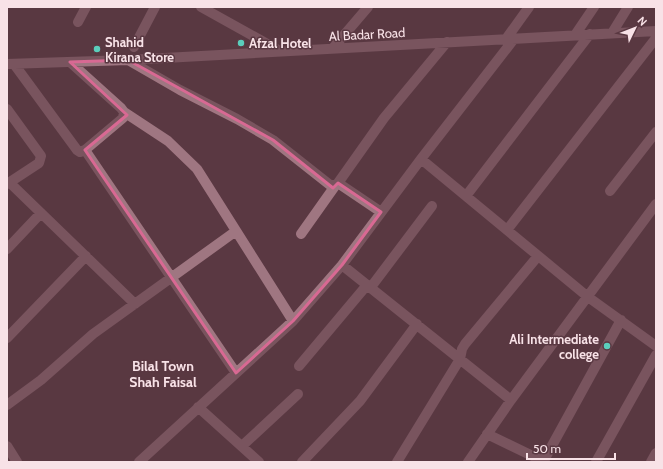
<svg xmlns="http://www.w3.org/2000/svg" width="663" height="469" font-family="Cabin,sans-serif">
<rect width="100%" height="100%" fill="#5a3842"/>
<g fill="none" stroke-linecap="round" stroke-linejoin="round">
<!-- minor -->
<path stroke="#9f7681" stroke-width="10" d="M 201,7 L 280,51
M 78,22 L 86,7
M 612,33 L 628,7
M 575,35 L 594,7
M 506,39 L 529,7
M 134,47 L 155,7
M 333,48 L 368,7
M 128,60 L 180,90 L 237,119 L 273,140 L 330,185 L 333,186 L 338,183 L 384,118 L 447,42
M 70,62 L 121,108 L 124,112 L 168,141 L 197,169 L 293,321
M 7,64 L 128,60 L 656,31
M 14,64 L 77,150 L 80,152 L 85,150 L 123,118 L 124,112
M 7,109 L 41,156 L 39,163 L 7,184
M 85,150 L 236,373
M 421,159 L 588,297 L 656,346
M 9,182 L 135,304
M 338,183 L 381,212
M 610,191 L 656,132
M 466,196 L 590,34
M 507,230 L 656,38
M 301,234 L 335,186
M 7,249 L 41,213
M 342,265 L 511,400
M 371,287 L 432,206
M 7,338 L 86,256
M 299,366 L 367,285
M 7,405 L 41,380 L 93,334 L 236,231
M 198,407 L 259,462
M 487,434 L 545,462
M 7,446 L 17,462
M 242,446 L 298,394
M 139,462 L 293,321 L 342,265 L 421,159 L 514,39
M 302,462 L 360,401 L 417,324
M 397,462 L 460,359 L 462,349 L 465,344 L 538,256
M 468,462 L 511,400 L 656,204
M 543,462 L 621,320
M 596,462 L 656,355
M 651,462 L 656,453"/>
</g>
<!-- marked area -->
<path d="M0 0H663V469H0ZM 128,60 L 273,140 L 333,188 L 338,183 L 381,212 L 342,265 L 293,321 L 236,373 L 85,150 L 127,115 L 70,62 Z" fill="#5a3842" fill-opacity=".55" fill-rule="evenodd"/>
<path fill="none" stroke="#d86993" stroke-width="3" stroke-linejoin="round" d="M 128,60 L 273,140 L 333,188 L 338,183 L 381,212 L 342,265 L 293,321 L 236,373 L 85,150 L 127,115 L 70,62 Z"/>
<!-- markers -->
<g fill="#5bcebc" stroke="#5a3842" stroke-width="1.5">
<circle cx="241" cy="43" r="4"/>
<circle cx="97" cy="49" r="4"/>
<circle cx="607" cy="346" r="4"/>
</g>
<g text-anchor="middle" dominant-baseline="central" stroke-width="3" stroke-linejoin="round" paint-order="stroke">
<!-- street labels -->
<g font-size="13" fill="#f8e2e7" stroke="#5a3842">
<text transform="translate(367 34) rotate(-3)">Al Badar Road</text>
</g>
<!-- poi labels -->
<g font-size="13" font-weight="bold" fill="#f8e2e7" stroke="#5a3842" text-anchor="start">
<text x="105" y="42">Shahid<tspan x="105" dy="15">Kirana Store</tspan></text>
<text x="249" y="43">Afzal Hotel</text>
<text x="599" y="339" text-anchor="end">Ali Intermediate<tspan x="599" dy="15">college</tspan></text>
</g>
<!-- neighbourhood labels -->
<g font-size="14" font-weight="bold" fill="#f8e2e7" stroke="#5a3842">
<text x="163" y="366">Bilal Town<tspan x="163" dy="16">Shah Faisal</tspan></text>
</g>
</g>
<!-- border -->
<rect width="663" height="469" fill="none" stroke="#f8e2e7" stroke-width="16"/>
<!-- north arrow -->
<g transform="translate(635 28) rotate(47)" stroke="#5a3842" stroke-width="3" paint-order="stroke">
<path d="M0-3L7 15L0 10L-7 15Z" fill="#f8e2e7"/>
<text y="-6" font-size="11" font-weight="bold" text-anchor="middle" fill="#f8e2e7">N</text>
</g>
<!-- scale -->
<path d="M527 453v6h88v-6" fill="none" stroke="#f8e2e7" stroke-width="2"/>
<text x="533" y="453" font-size="12" fill="#f8e2e7" stroke="#5a3842" stroke-width="3" paint-order="stroke">50 m</text>
</svg>
